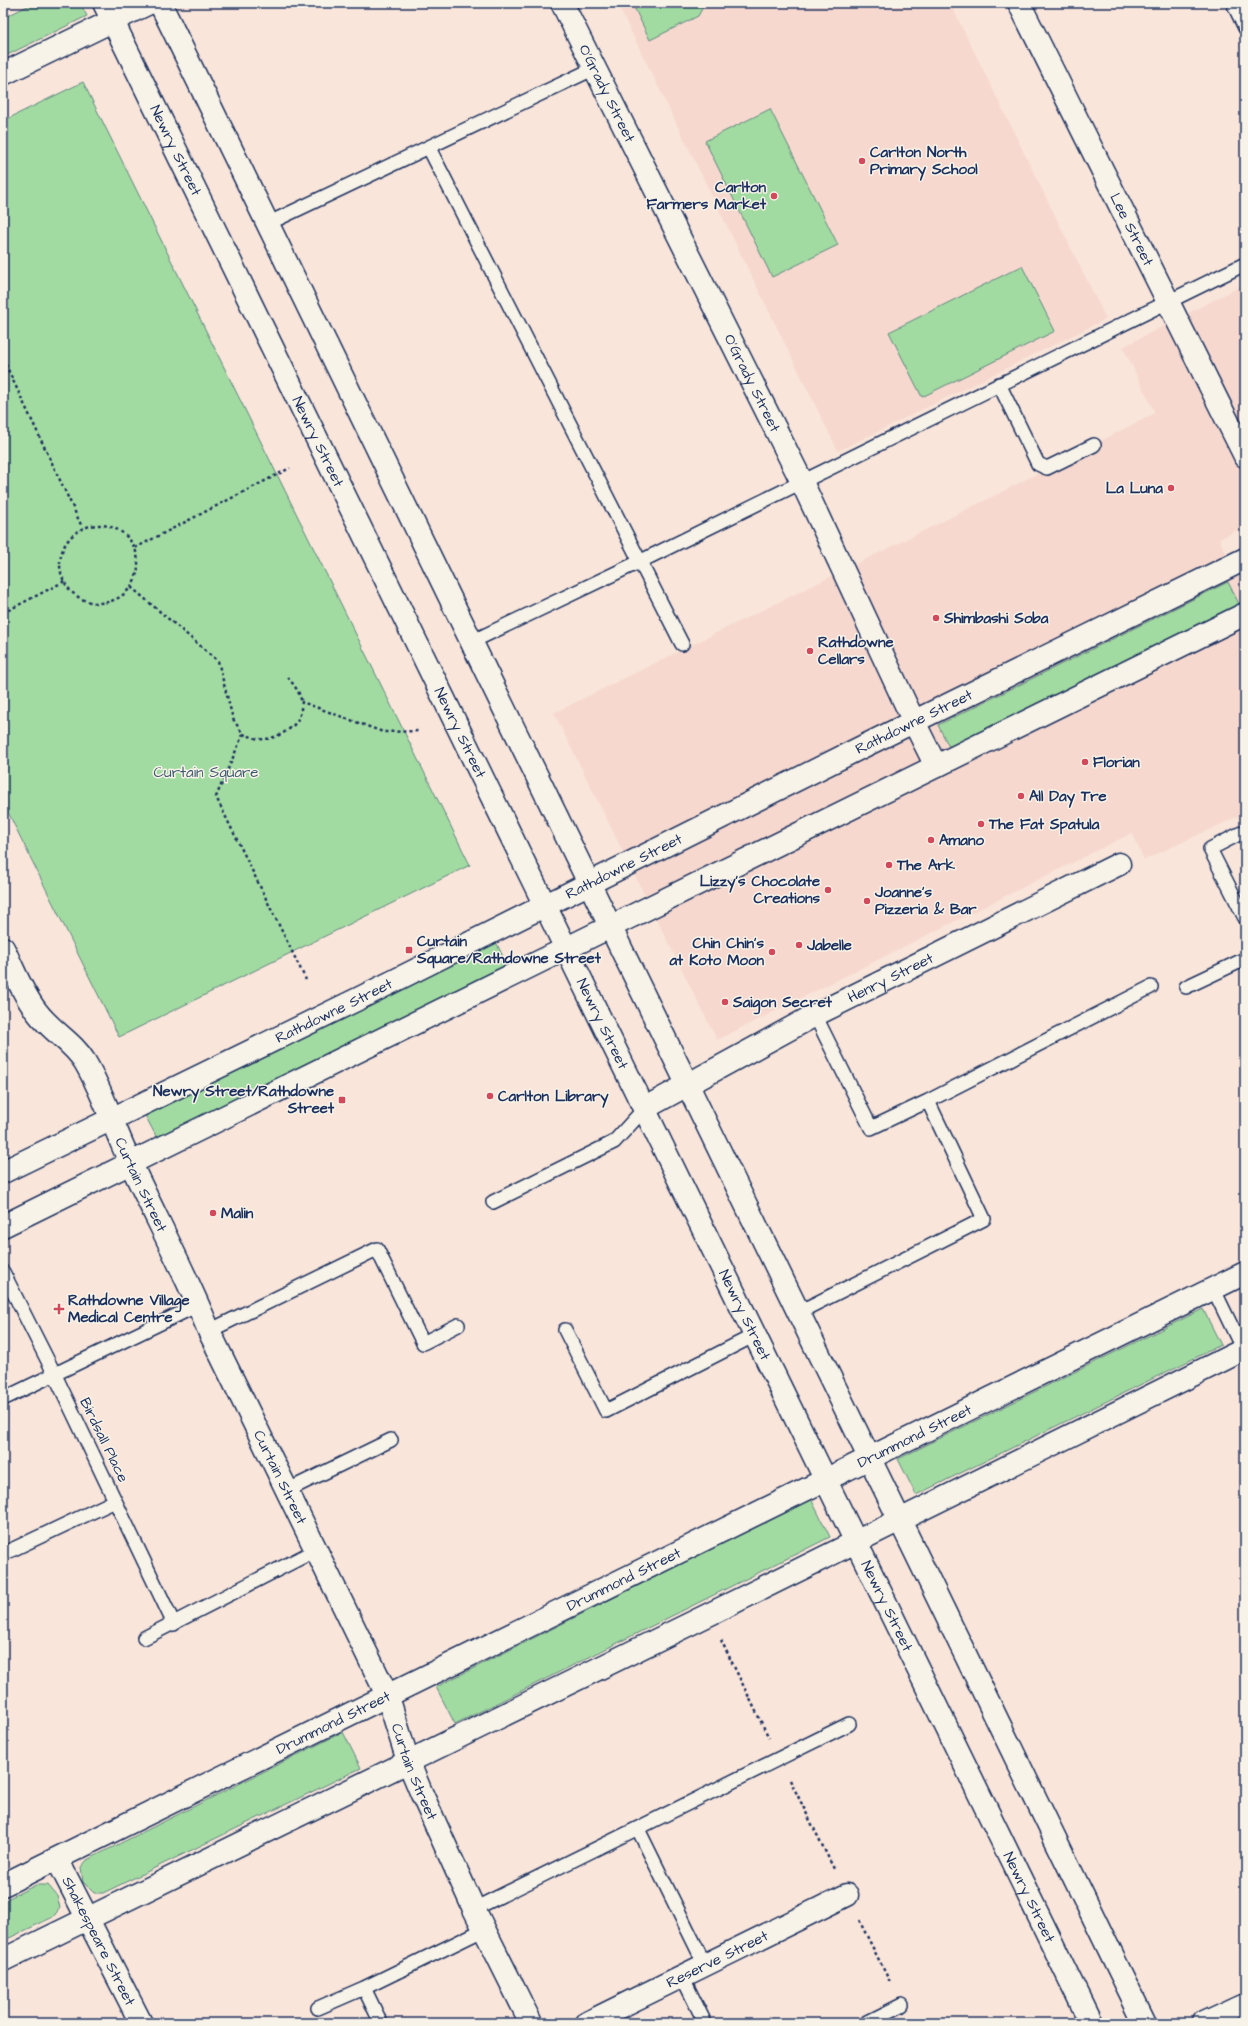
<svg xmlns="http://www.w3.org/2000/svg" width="1248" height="2026" font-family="'Architects Daughter',sans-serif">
<rect width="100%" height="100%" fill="#f9e5da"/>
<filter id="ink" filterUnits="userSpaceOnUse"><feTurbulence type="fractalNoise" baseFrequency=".025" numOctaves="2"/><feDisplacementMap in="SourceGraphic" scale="8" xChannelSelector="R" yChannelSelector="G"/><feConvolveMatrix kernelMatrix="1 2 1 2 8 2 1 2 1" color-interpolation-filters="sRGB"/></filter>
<g filter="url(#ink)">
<!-- built -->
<path fill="#f6d8ce" d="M 617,3 L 950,3 L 1106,319 L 838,451 Z
M 1245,284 L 1245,526 L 1219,539 L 1245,591 L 1245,813 L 1144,860 L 1132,833 L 717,1040 L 554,713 L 996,495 L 1155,413 L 1123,347 Z"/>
<!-- green -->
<path fill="#a2dba1" stroke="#5e8580" d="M 34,3 L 80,3 L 87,16 L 3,57 L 3,18 Z
M 632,3 L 705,3 L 698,16 L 650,40 Z
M 83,82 L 470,865 L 119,1037 L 3,802 L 3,121 Z
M 770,109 L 838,245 L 772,277 L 705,141 Z
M 1022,266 L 1055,331 L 922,397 L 889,332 Z
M 1228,582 L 1240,606 L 950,749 L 938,725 Z
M 496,942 L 508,967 L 157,1138 L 145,1115 Z
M 1203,1309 L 1221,1345 L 916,1495 L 898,1459 Z
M 811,1499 L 830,1537 L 455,1724 L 436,1687 Z
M 343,1732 L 361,1768 L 103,1893 L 94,1893 L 83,1882 L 81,1867 L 87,1860 Z
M 36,1885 L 48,1885 L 57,1896 L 60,1908 L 53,1917 L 3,1941 L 3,1901 Z"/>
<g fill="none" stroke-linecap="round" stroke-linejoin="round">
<defs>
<path id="lane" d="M 1233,3 L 1245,28
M 429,148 L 682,644
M 267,224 L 595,68
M 999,384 L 1038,464 L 1047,468 L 1094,445
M 471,642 L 639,562 L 1245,264
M 1245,831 L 1210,849 L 1245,918
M 1186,987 L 1245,959
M 815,1015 L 871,1128 L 928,1101
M 493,1202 L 614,1142 L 645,1108
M 3,1272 L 54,1373 L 174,1624
M 1213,1288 L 1243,1350
M 799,1312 L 984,1219 L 928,1101 L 1151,987
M 565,1330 L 606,1411 L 755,1335
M 209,1331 L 377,1249 L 423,1343 L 458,1325
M 3,1399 L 198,1305
M 286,1491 L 391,1440
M 3,1554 L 115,1501
M 144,1638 L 316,1550
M 638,1829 L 705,1965
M 474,1909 L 849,1724
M 682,1976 L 705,2023
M 364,1988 L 381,2023
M 318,2008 L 364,1988 L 485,1929
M 866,2023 L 902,2005"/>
<g id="street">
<path id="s1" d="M 104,3 L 1091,2023"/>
<path d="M 160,3 L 1145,2023"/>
<path id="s2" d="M 562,3 L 801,480 L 914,722 L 936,766"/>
<path id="s3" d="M 1019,3 L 1245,456"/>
<path d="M 3,74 L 149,3"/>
<path id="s4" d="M 3,948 C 14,970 22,993 37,1012 C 51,1031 73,1042 85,1062 C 104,1094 115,1131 131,1164 C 157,1220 186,1274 209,1331 L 388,1697 L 408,1761 L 421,1792 L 474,1909 L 531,2023"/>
<path id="s5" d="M 645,1108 L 815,1015 L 1119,864"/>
<path id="s6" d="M 57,1859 L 141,2023"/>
<path id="s7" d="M 3,1885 L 1245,1273"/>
<path d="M 3,1960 L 708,1615 L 1245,1349"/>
<path id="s8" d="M 587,2023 L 847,1895"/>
</g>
<g id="secondary">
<path id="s9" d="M 3,1172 L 360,998 L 862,747 L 1245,559"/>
<path d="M 3,1226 L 1245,614"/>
<path d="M 1204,2023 L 1245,2004"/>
</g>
</defs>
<!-- lane casing -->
<use href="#lane" stroke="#1b2f5e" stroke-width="16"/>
<!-- street casing -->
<use href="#street" stroke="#1b2f5e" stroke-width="25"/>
<!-- secondary casing -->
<use href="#secondary" stroke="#1b2f5e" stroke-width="25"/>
<!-- path -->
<path stroke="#1b2f5e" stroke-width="2.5" stroke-dasharray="3 3" stroke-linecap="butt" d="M 3,359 L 83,529
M60 564a39 39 0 1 1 78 0a39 39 0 1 1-78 0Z
M 135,548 L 290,468
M 131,587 L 218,661 L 233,719 L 243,734 L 216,797 L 306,980
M 3,613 L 65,581
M 288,677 L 298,691 L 302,702
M 243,734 C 250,736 257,740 265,739 C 277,738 294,729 299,717 C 301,713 301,707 302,702 L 383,732 L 419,731
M 721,1640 L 769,1738
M 790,1780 L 834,1869
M 859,1920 L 891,1984"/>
<!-- lane -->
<use href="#lane" stroke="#f7f3e8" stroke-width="13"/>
<!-- street -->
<use href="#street" stroke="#f7f3e8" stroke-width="22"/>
<!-- secondary -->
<use href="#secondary" stroke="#f7f3e8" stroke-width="22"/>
</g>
</g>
<!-- markers -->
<g fill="#d1495b" stroke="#f7f3e8" stroke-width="1.5">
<circle cx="862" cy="161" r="4"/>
<circle cx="774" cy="196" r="4"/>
<circle cx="1171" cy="488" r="4"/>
<circle cx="936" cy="618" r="4"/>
<circle cx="810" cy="651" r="4"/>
<circle cx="1085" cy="762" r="4"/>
<circle cx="1021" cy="796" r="4"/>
<circle cx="981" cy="824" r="4"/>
<circle cx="931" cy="840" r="4"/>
<circle cx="889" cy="865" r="4"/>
<circle cx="828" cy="890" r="4"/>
<circle cx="867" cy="901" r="4"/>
<circle cx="799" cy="945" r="4"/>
<rect x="405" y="946" width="8" height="8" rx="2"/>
<circle cx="772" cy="952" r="4"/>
<circle cx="725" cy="1002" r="4"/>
<circle cx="490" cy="1096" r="4"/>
<rect x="338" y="1096" width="8" height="8" rx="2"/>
<circle cx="213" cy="1213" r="4"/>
<path d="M57 1303h4v4h4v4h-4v4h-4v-4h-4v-4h4z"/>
</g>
<g text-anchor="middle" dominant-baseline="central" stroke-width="3" stroke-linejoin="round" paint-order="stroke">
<!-- street labels -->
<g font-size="15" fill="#1b2f5e" stroke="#f7f3e8">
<text stroke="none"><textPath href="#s2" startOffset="101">O'Grady Street</textPath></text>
<text stroke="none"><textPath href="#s1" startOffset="164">Newry Street</textPath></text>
<text stroke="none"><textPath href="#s3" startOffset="253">Lee Street</textPath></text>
<text stroke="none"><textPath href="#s2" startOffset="425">O'Grady Street</textPath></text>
<text stroke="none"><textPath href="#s1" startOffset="488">Newry Street</textPath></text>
<text stroke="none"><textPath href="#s9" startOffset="1016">Rathdowne Street</textPath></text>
<text stroke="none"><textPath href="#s1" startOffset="812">Newry Street</textPath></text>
<text stroke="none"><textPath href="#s9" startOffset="692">Rathdowne Street</textPath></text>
<text stroke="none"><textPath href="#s5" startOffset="278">Henry Street</textPath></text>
<text stroke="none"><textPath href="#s9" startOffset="368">Rathdowne Street</textPath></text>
<text stroke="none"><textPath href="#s1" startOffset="1136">Newry Street</textPath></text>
<text stroke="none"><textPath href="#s4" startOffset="277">Curtain Street</textPath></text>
<text stroke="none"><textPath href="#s1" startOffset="1460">Newry Street</textPath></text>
<text stroke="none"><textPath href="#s7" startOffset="1016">Drummond Street</textPath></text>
<text transform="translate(104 1440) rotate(64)">Birdsall Place</text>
<text stroke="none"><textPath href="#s4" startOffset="601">Curtain Street</textPath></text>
<text stroke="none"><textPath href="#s7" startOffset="692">Drummond Street</textPath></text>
<text stroke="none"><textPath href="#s1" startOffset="1784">Newry Street</textPath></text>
<text stroke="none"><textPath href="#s7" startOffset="368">Drummond Street</textPath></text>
<text stroke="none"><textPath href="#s4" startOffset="925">Curtain Street</textPath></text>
<text stroke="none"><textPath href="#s1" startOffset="2108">Newry Street</textPath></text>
<text stroke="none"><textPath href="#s6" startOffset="92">Shakespeare Street</textPath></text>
<text stroke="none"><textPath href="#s8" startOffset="145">Reserve Street</textPath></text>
</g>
<!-- poi labels -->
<g font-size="15" font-weight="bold" fill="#1b2f5e" stroke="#f7f3e8" text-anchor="start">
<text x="870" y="152">Carlton North<tspan x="870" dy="17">Primary School</tspan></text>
<text x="766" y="187" text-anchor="end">Carlton<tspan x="766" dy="17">Farmers Market</tspan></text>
<text x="1163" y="488" text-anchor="end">La Luna</text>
<text x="944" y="618">Shimbashi Soba</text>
<text x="818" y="642">Rathdowne<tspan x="818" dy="17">Cellars</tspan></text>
<text x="1093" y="762">Florian</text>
<text x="1029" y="796">All Day Tre</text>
<text x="989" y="824">The Fat Spatula</text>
<text x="939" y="840">Amano</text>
<text x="897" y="865">The Ark</text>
<text x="820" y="881" text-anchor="end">Lizzy's Chocolate<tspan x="820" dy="17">Creations</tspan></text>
<text x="875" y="892">Joanne's<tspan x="875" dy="17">Pizzeria &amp; Bar</tspan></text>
<text x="417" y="941">Curtain<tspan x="417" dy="17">Square/Rathdowne Street</tspan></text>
<text x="764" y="943" text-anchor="end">Chin Chin's<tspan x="764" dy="17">at Koto Moon</tspan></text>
<text x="807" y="945">Jabelle</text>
<text x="733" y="1002">Saigon Secret</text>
<text x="334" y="1091" text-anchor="end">Newry Street/Rathdowne<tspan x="334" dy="17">Street</tspan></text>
<text x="498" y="1096">Carlton Library</text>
<text x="221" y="1213">Malin</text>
<text x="68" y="1300">Rathdowne Village<tspan x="68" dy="17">Medical Centre</tspan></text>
</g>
<!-- park labels -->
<g font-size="15" fill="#3d5a6f" stroke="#f7f3e8">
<text x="206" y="772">Curtain Square</text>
</g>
</g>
<!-- margin -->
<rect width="1248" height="2026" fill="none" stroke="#f7f3e8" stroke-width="16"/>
<rect x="8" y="8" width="1232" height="2010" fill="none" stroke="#1b2f5e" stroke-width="1.5" filter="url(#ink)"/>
</svg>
